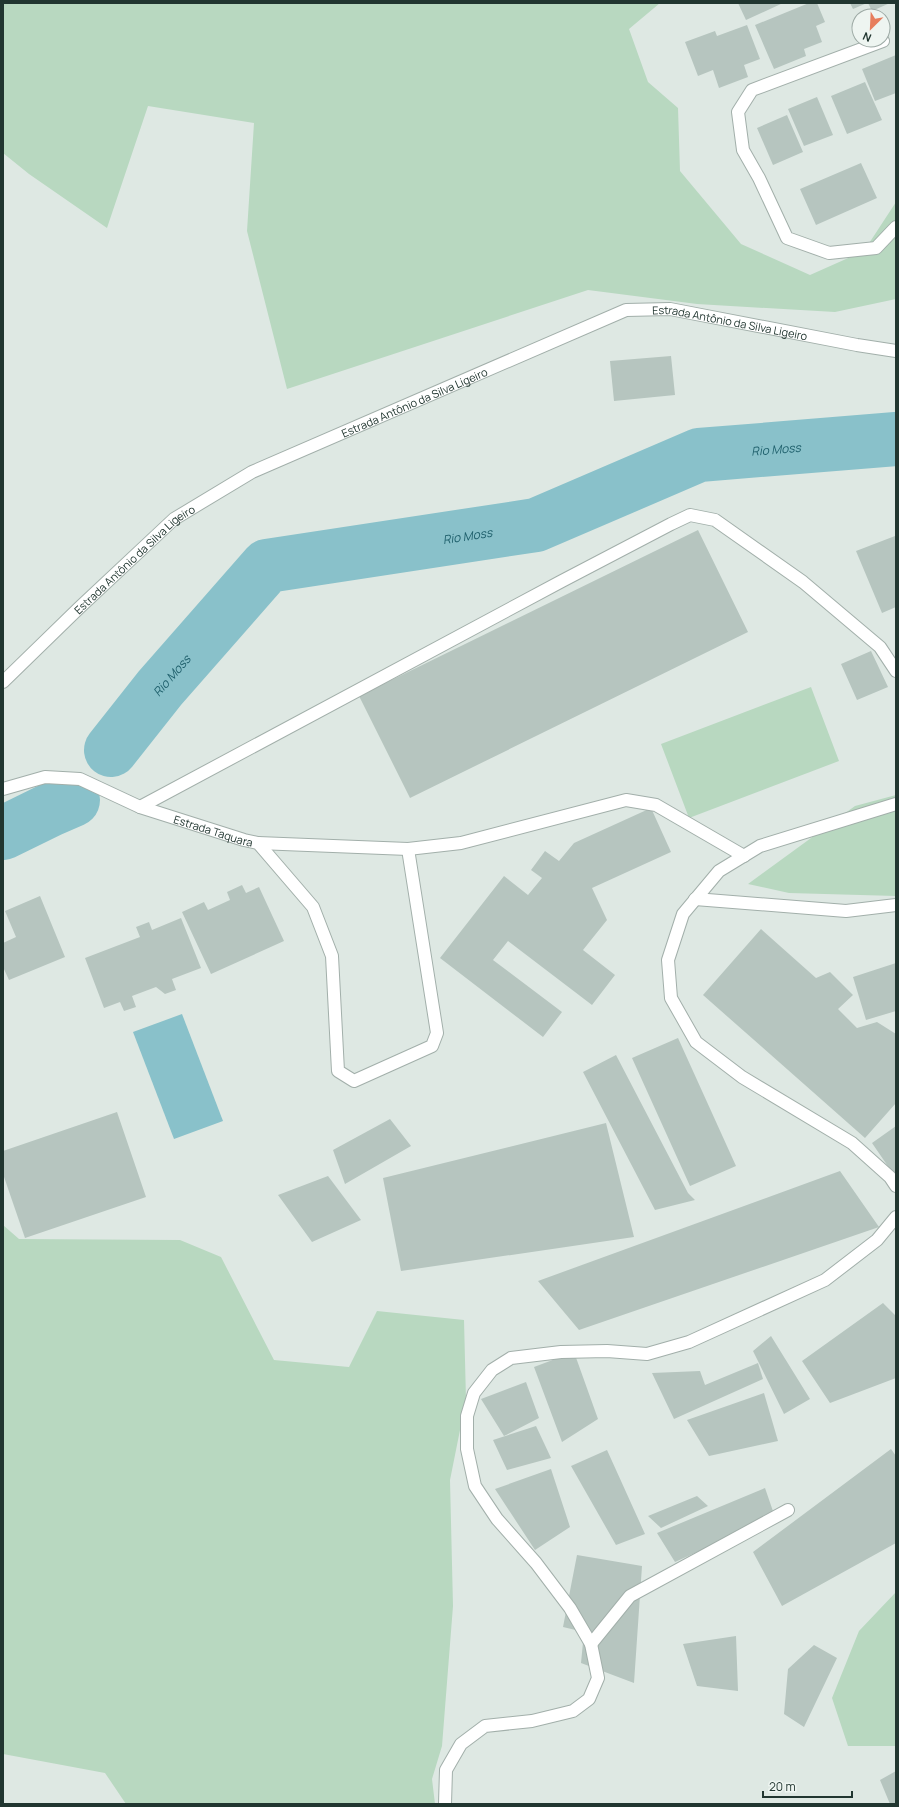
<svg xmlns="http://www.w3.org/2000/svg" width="899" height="1807" font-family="Manrope,sans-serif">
<rect width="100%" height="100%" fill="#dee8e3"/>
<!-- green -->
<path fill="#b8d8c0" d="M 3,3 L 660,3 L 629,29 L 648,82 L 678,108 L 680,171 L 741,244 L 810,275 L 864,251 L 896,202 L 896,299 L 835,312 L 697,304 L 588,290 L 287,389 L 247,231 L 254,123 L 148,106 L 107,228 L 29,174 L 3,153 Z
M 811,687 L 839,761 L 689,818 L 661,744 Z
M 896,795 L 896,896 L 789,893 L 748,884 L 855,806 Z
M 3,1225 L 19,1239 L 180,1240 L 221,1257 L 274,1360 L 349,1367 L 377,1311 L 464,1320 L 466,1400 L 450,1480 L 453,1606 L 442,1746 L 432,1779 L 435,1804 L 126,1804 L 105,1773 L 3,1754 Z
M 896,1592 L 896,1746 L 848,1746 L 832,1698 L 859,1631 Z"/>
<!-- water -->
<path fill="#89c1ca" d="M 182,1014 L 223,1121 L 174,1139 L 133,1032 Z"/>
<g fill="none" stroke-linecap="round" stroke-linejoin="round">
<!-- river -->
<g stroke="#89c1ca" stroke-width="54">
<path id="s1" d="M 111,750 L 160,688 L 267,566 L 536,525 L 699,455 L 896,439"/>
<path d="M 3,833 L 50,810 L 73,800"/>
</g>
</g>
<!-- building -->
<path fill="#b6c5bf" d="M 738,3 L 783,3 L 746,20 Z
M 809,3 L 817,3 L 825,22 L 816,26 L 822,42 L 804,49 L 806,56 L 774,69 L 755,25 Z
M 850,3 L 867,3 L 853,9 Z
M 868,3 L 890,3 L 872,11 Z
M 747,25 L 760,59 L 744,65 L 748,77 L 719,88 L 713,70 L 698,76 L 685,42 L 715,31 L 717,36 Z
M 896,55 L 896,93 L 875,101 L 862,69 Z
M 865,82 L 882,120 L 847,134 L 831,96 Z
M 817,97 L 833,135 L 804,146 L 788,109 Z
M 787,115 L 803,152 L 773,165 L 757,128 Z
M 861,163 L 877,198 L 816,225 L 800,189 Z
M 671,356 L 675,395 L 614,401 L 610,361 Z
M 698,530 L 748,632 L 410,798 L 359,696 Z
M 895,536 L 896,539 L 896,607 L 882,613 L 856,551 Z
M 871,651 L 888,687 L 857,700 L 841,664 Z
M 651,808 L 671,852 L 592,888 L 607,920 L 583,950 L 615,975 L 592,1005 L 508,941 L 493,960 L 562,1012 L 543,1037 L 440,958 L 504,876 L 528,895 L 542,878 L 531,870 L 545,851 L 559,861 L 574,843 Z
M 242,885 L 246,893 L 259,887 L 284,941 L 211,974 L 182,912 L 204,902 L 208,910 L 230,900 L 227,892 Z
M 40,896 L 65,957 L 9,980 L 3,967 L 3,943 L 16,937 L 5,911 Z
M 181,918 L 201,968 L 172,979 L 176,990 L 165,994 L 156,987 L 132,996 L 136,1007 L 124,1011 L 120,1002 L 104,1008 L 85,958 L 140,937 L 136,927 L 149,922 L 152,930 Z
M 761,929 L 816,978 L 830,972 L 853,995 L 838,1009 L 857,1028 L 877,1022 L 896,1034 L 896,1103 L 865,1138 L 703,995 Z
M 896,963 L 896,1011 L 866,1020 L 853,977 Z
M 678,1038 L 736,1166 L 690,1186 L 632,1058 Z
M 616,1055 L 688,1193 L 695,1200 L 655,1210 L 583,1072 Z
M 117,1112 L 146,1197 L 25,1238 L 3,1174 L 3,1151 Z
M 390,1119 L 411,1146 L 345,1184 L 333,1150 Z
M 606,1123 L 634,1237 L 401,1271 L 383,1178 Z
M 896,1126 L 896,1178 L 872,1143 Z
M 840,1171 L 879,1227 L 579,1330 L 538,1281 Z
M 328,1176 L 361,1220 L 312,1242 L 278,1195 Z
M 883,1303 L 896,1316 L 896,1378 L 830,1403 L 802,1361 Z
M 771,1336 L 810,1399 L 784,1414 L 753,1351 Z
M 574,1352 L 598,1419 L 562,1442 L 534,1367 Z
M 758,1363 L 763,1379 L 674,1419 L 652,1373 L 700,1371 L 705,1385 Z
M 526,1382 L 539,1418 L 504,1436 L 481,1399 Z
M 764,1393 L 778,1441 L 709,1456 L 687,1420 Z
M 536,1426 L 551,1458 L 507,1470 L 493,1440 Z
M 891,1449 L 896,1456 L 896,1543 L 782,1606 L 753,1552 Z
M 607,1450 L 645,1534 L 616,1545 L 571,1466 Z
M 551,1469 L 570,1527 L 535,1550 L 495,1489 Z
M 765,1488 L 775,1517 L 675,1562 L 657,1533 Z
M 697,1496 L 708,1506 L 661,1528 L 648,1516 Z
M 577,1555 L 642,1566 L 634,1683 L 581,1663 L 584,1632 L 563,1627 Z
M 736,1636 L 738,1691 L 697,1686 L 683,1644 Z
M 814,1645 L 837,1658 L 804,1727 L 784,1714 L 788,1669 Z
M 896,1771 L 896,1804 L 890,1804 L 880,1780 Z"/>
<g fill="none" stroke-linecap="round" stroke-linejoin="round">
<defs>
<path id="service" d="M 883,41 L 752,90 L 738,112 L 743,150 L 759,178 L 787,238 L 829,253 L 876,248 L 896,227
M 695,899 L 846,911 L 896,905"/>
<g id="minor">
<path id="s2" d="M 3,789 L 45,777 L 80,779 L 140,807 L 244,840 L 258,843 L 313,907 L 332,956 L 338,1071 L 354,1081 L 432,1046 L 437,1033 L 408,849"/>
<path d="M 896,804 L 760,846 L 719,871 L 683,914 L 668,960 L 671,998 L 696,1042 L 742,1077 L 852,1143 L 890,1177 L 896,1186"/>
<path d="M 140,807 L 562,581 L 671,524 L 690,515 L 715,520 L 803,582 L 880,647 L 896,671"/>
<path d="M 258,843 L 408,849 L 461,843 L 626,800 L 656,805 L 744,856"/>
<path d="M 591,1644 L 630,1596 L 788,1510"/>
<path d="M 445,1804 L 446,1770 L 461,1744 L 485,1726 L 532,1721 L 573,1711 L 589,1699 L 598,1678 L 591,1644 L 570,1608 L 536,1563 L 497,1519 L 475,1486 L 467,1449 L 467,1416 L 474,1393 L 492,1370 L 511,1358 L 561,1352 L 607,1351 L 647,1354 L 689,1342 L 825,1280 L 877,1240 L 896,1217"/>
</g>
<g id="tertiary">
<path id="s3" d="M 3,682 L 79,608 L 174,519 L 252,472 L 626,310 L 670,309 L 857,345 L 896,351"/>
</g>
</defs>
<!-- service casing -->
<use href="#service" stroke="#a2afaa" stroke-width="14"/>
<!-- minor casing -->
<use href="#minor" stroke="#a2afaa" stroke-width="14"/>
<!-- tertiary casing -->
<use href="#tertiary" stroke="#a2afaa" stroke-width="14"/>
<!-- service -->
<use href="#service" stroke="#fff" stroke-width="12"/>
<!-- minor -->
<use href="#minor" stroke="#fff" stroke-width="12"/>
<!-- tertiary -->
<use href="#tertiary" stroke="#fff" stroke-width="12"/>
</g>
<g text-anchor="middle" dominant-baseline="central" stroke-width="3" stroke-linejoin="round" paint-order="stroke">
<!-- street labels -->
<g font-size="11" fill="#213630" stroke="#eef5f1">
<text stroke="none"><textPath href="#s3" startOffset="840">Estrada Antônio da Silva Ligeiro</textPath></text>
<text stroke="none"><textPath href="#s3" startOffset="504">Estrada Antônio da Silva Ligeiro</textPath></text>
<text stroke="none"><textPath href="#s3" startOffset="180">Estrada Antônio da Silva Ligeiro</textPath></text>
<text stroke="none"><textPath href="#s2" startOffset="222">Estrada Taquara</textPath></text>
</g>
<!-- water labels -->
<g font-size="12" font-style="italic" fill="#20616d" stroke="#eef5f1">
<text stroke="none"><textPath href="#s1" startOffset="768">Rio Moss</textPath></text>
<text stroke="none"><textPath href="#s1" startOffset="444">Rio Moss</textPath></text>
<text stroke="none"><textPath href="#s1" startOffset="96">Rio Moss</textPath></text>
</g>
</g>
<!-- border -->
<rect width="899" height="1807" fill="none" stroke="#213630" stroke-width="8"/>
<!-- north arrow -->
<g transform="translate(871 28) rotate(204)"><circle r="19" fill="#eef5f1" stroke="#9ca9a4"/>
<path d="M0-3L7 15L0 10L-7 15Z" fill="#e77e5d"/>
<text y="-6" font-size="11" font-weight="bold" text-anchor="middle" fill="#213630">N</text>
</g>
<!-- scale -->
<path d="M763 1791v6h89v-6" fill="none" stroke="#213630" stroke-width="2"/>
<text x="769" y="1791" font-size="12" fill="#213630" stroke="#eef5f1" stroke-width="3" paint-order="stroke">20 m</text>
</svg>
